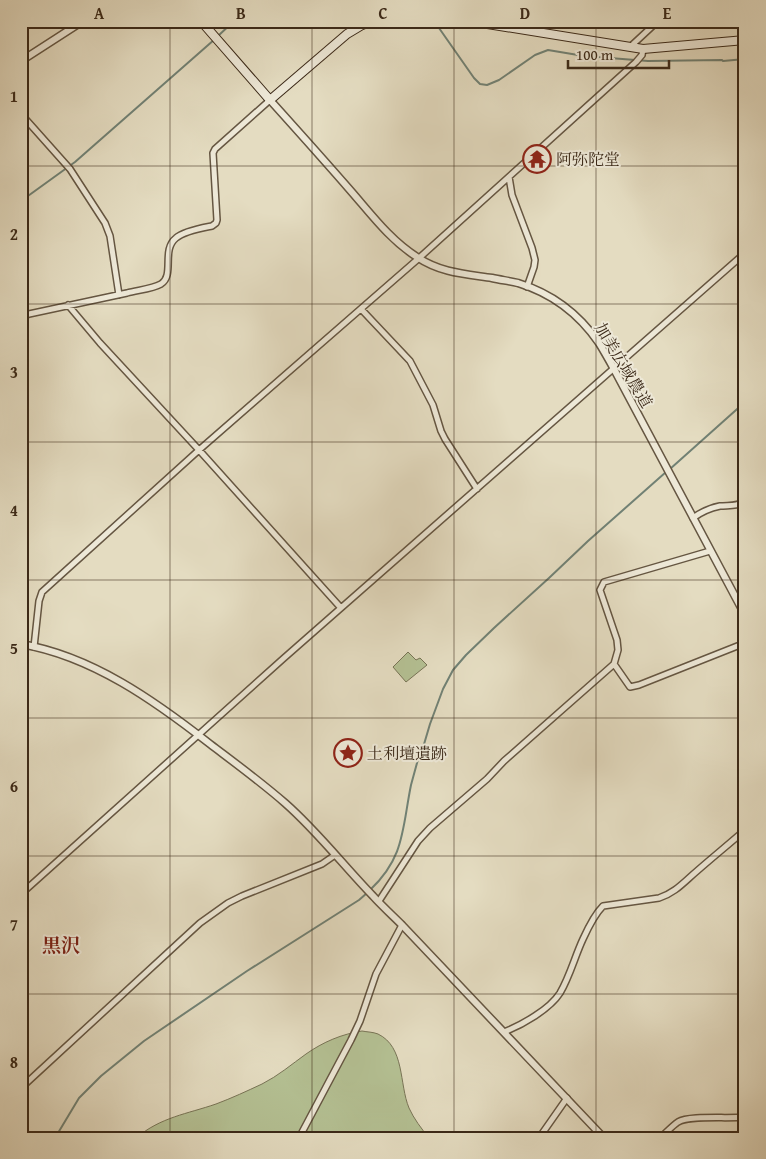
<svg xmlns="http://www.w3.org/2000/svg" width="766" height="1159" font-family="'Gentium Book Plus','Noto Serif JP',serif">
<rect width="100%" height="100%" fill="#e4dcc1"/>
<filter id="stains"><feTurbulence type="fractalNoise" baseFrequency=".004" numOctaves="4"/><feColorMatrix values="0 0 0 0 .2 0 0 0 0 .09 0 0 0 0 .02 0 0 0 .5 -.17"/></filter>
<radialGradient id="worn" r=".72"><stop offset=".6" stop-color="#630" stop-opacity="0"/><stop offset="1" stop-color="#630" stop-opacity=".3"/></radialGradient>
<!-- green -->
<path fill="#b4c093" stroke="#787456" d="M 408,652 L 416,660 L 420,658 L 427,665 L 406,682 L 393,667 Z
M 362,1031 C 367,1032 373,1032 378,1034 C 405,1047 399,1084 409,1108 C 414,1119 421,1128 429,1138 L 136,1138 C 161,1117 187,1114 216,1104 C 232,1098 247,1091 262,1084 C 278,1076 292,1064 306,1054 C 323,1042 342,1034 362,1031 Z"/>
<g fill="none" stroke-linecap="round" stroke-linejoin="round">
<!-- stream -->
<path stroke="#718174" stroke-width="2" d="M 409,21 L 432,25 L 439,28 L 474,78 L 480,84 L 487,85 L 499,80 L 535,55 L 548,50 L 584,56 L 648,61 L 722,60 L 723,61 L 745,59
M 391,24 L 408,21
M 218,36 L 234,21
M 21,201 L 75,162 L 215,39
M 670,469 L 745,402
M 370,890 C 405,857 402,829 411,785 C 414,774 417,763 420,752 L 422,751 L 430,724 L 443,689 L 453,670 L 466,655 L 494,628 L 549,578 L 588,541 L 666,472
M 55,1138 L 79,1098 L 101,1076 L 144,1041 L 247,971 L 359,900 L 367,893"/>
<defs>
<path id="minor" d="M 630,47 L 658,21
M 21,114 L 70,169 L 105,223 L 110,236 L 119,295
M 509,177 L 512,195 L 532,248 L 535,260 L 534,267 L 527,287
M 68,305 L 100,343 L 199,450 L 341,608
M 361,309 L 410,361 L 433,405 L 441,431 L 445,439 L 477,489
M 21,318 L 29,314 C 62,307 95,300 127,293 C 138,290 152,289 161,284 C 175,275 161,250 176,238 C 184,231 202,228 212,226 L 216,223 L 217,220 L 213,153 L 215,149 L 270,100
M 693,518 C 701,512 710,508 720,506 C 729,505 737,507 745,501
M 34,647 L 39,601 L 42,592 L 199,450 L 418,259 L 636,62 L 642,55 L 643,49
M 614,664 L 630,687 L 639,685 L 745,643
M 21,894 L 284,658 L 745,253
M 379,901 L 418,841 L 430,828 L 487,779 L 504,761 L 614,664 L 618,650 L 617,640 L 600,590 L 604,582 L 710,551
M 504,1032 C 522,1025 550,1009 560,993 C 570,976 575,956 583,939 C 588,928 594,915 603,906 L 659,898 C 675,893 684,882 697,871 C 713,857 729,844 745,830
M 21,1088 L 200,923 L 228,903 L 242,896 L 322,864 L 335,855
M 299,1138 L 351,1040 L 360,1021 L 376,974 L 402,925
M 539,1138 L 567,1098
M 660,1138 C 666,1133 672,1126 678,1122 C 690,1115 728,1119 745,1117"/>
<path id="tertiary" d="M 21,61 L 83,21
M 270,100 C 297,130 324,160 350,190 C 371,214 390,240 417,257 C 441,273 465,274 492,278 C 501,280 510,281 518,283 C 551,293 579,314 599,343 C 604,351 609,360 614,369 L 745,615
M 21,644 C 92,656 155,701 210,744 C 235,763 261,782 285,803 C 317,831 343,865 373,896 C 382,906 393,916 402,925 L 604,1138"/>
<path id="secondary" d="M 201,21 L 270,100 L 347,34 L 362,25 L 372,21
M 469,21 L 643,49 L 745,40"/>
</defs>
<!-- minor casing -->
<use href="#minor" stroke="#655642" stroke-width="8"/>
<!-- tertiary casing -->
<use href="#tertiary" stroke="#655642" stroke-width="9"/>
<!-- secondary casing -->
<use href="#secondary" stroke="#3b2918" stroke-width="10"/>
<!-- minor -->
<use href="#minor" stroke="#ede8d7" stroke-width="5"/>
<!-- tertiary -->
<use href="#tertiary" stroke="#ede8d7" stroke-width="6"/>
<!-- secondary -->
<use href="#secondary" stroke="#ede8d7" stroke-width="8"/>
</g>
<!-- grid -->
<path fill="none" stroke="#3b2918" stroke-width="1" stroke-opacity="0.55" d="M 170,21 L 170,1138M 312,21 L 312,1138M 454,21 L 454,1138M 596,21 L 596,1138M 21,166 L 745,166M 21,304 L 745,304M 21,442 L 745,442M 21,580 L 745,580M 21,718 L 745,718M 21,856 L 745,856M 21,994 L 745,994"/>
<!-- icons -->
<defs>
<symbol id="temple-ring" viewBox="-11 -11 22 22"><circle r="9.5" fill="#ede8d7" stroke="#8f2418" stroke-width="1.5"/><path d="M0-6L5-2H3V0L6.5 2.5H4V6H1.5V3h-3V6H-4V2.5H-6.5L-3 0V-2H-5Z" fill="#8f2418"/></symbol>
<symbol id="sight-ring" viewBox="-11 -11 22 22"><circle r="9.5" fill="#ede8d7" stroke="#8f2418" stroke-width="1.5"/><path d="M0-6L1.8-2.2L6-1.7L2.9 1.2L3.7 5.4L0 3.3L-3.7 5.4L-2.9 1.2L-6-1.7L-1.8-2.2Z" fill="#8f2418"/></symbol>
</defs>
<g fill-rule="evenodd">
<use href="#temple-ring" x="521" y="143" width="32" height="32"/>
<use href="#sight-ring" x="332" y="737" width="32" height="32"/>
</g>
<g text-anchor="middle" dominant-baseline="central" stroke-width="4" stroke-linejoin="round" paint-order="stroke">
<!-- poi labels -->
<g font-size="16" fill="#3b2918" stroke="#ede8d7" text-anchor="start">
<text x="556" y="159">阿弥陀堂</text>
<text x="367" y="753">土利壇遺跡</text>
</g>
<!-- street labels -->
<g font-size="16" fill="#3b2918" stroke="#ede8d7">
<text transform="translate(624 365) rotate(59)">加美広域農道</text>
</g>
<!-- quarter labels -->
<g font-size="19" font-weight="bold" fill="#7a1f14" stroke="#ede8d7">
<text x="61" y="945">黒沢</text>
</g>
</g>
<!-- margin -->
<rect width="766" height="1159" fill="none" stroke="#e4dcc1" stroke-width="55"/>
<!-- scale -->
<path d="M568 60v8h101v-8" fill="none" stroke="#3b2918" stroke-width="2.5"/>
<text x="576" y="60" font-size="15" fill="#3b2918" stroke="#ede8d7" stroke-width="4" paint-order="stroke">100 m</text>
<rect x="28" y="28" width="710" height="1104" fill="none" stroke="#3b2918" stroke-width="2"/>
<g font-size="16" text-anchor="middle" font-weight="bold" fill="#3b2918">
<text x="99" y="19">A</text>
<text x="241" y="19">B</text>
<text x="383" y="19">C</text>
<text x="525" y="19">D</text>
<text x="667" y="19">E</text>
<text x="14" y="102">1</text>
<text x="14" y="240">2</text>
<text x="14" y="378">3</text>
<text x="14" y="516">4</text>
<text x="14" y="654">5</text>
<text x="14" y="792">6</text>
<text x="14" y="930">7</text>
<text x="14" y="1068">8</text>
</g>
<rect width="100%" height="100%" filter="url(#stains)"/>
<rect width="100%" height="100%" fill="url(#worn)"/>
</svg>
